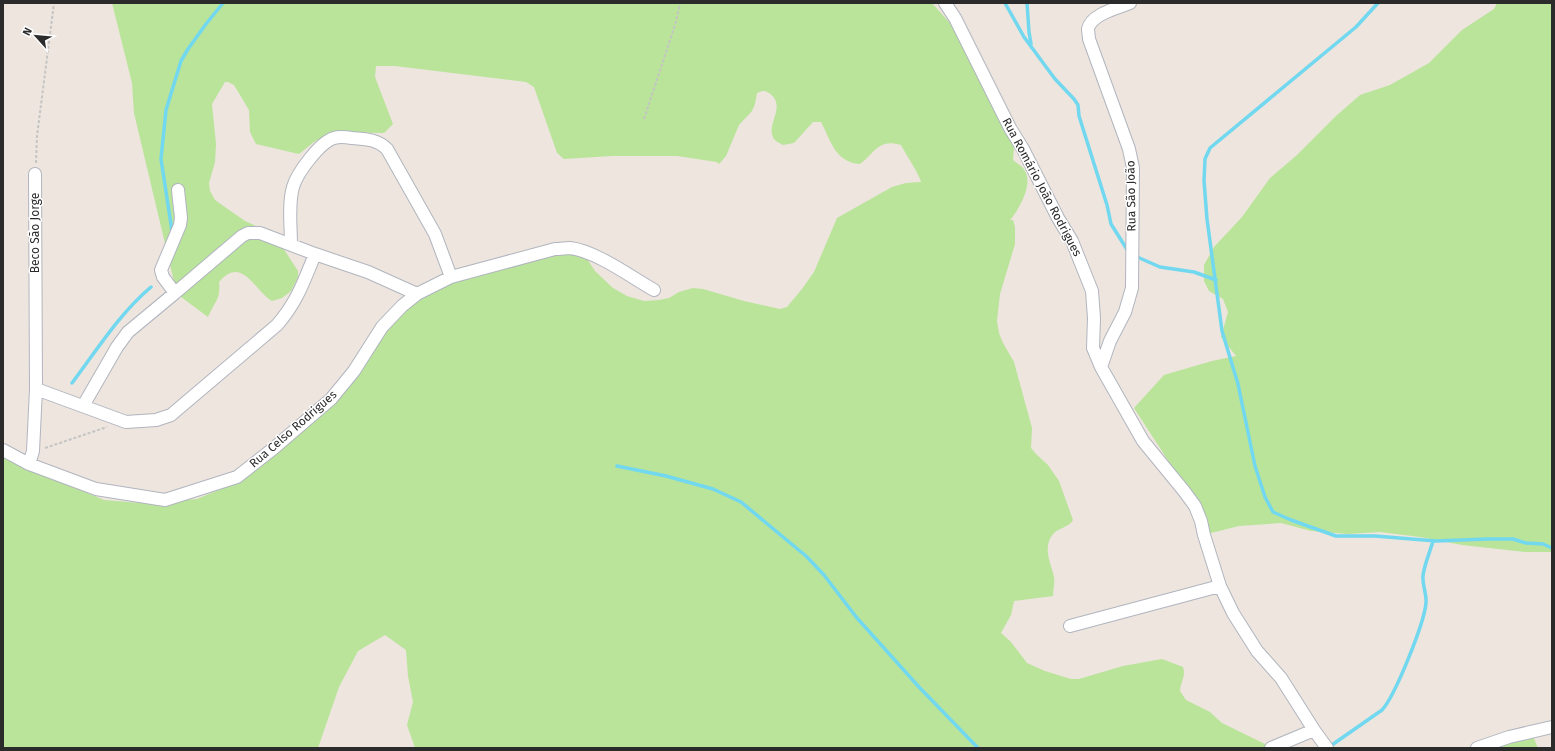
<svg xmlns="http://www.w3.org/2000/svg" width="1555" height="751" font-family="'Fira Sans',sans-serif">
<rect width="100%" height="100%" fill="#ede5de"/>
<!-- green -->
<path fill="#b9e49a" d="M 112,3 L 932,3 L 956,30 L 1014,147 L 1013,160 C 1016,163 1020,165 1023,168 C 1035,182 1020,208 1010,220 L 1013,220 L 1015,227 L 1015,244 L 1000,294 L 997,321 L 999,333 L 1003,343 L 1014,362 L 1032,428 L 1031,448 L 1036,454 L 1048,465 L 1059,481 L 1073,520 C 1068,528 1058,528 1053,534 C 1042,548 1051,563 1054,577 C 1055,583 1053,590 1053,596 L 1014,601 L 1011,615 L 1001,633 L 1011,642 L 1027,663 L 1045,671 L 1071,679 L 1079,679 L 1123,666 L 1162,659 L 1183,667 C 1186,677 1181,680 1180,691 L 1186,700 L 1210,712 L 1222,723 L 1273,748 L 415,748 L 407,725 L 413,702 L 408,676 L 406,650 L 385,635 L 358,651 L 339,687 L 318,748 L 3,748 L 3,454 L 42,474 L 104,500 L 140,503 L 197,499 L 242,480 L 355,370 L 403,311 L 442,284 L 548,253 L 580,254 L 587,259 L 595,271 L 613,288 L 627,296 L 644,301 L 659,300 L 669,298 L 679,292 L 693,288 L 703,289 L 744,301 L 780,309 L 787,307 L 802,289 L 814,272 L 837,218 L 892,187 L 906,183 L 921,182 C 920,175 905,153 901,145 C 878,138 875,153 860,164 C 835,162 831,141 821,122 L 813,122 L 794,143 L 783,145 C 778,142 773,141 772,134 C 769,121 786,105 769,93 C 764,90 762,91 757,93 L 755,104 L 752,111 L 739,125 L 726,156 L 719,164 L 717,162 L 677,156 L 612,156 L 564,159 L 557,153 L 534,87 L 526,82 L 395,66 L 376,66 L 375,77 L 393,124 L 384,133 L 331,132 L 314,142 L 299,154 L 256,144 L 250,132 L 249,110 L 234,85 L 228,82 L 225,82 L 212,104 L 216,144 L 215,162 L 209,183 L 210,191 L 215,200 L 232,212 L 245,221 L 269,232 L 285,251 L 298,271 L 298,277 L 291,291 L 282,298 L 272,301 C 254,290 242,255 219,282 C 221,300 214,302 208,317 L 177,294 L 134,113 L 132,83 Z
M 1497,3 L 1552,3 L 1552,552 L 1525,552 L 1462,545 L 1420,537 L 1380,532 L 1348,534 L 1311,531 L 1281,523 L 1239,526 L 1207,534 L 1193,499 L 1134,408 L 1164,375 L 1212,361 L 1236,356 L 1221,337 L 1228,312 L 1223,299 L 1209,291 L 1204,281 L 1204,265 L 1214,247 L 1242,217 L 1270,178 L 1297,155 L 1336,116 L 1360,95 L 1390,85 L 1429,63 L 1462,30 L 1494,9 Z
M 1532,734 L 1538,748 L 1489,748 Z"/>
<g fill="none" stroke-linecap="round" stroke-linejoin="round">
<!-- stream -->
<path stroke="#71d8ef" stroke-width="3.5" d="M 1005,3 L 1024,37 L 1055,79 L 1074,99 L 1078,105 L 1079,116 L 1107,205 L 1111,224 L 1128,251
M 1027,3 L 1029,32 L 1031,44
M 1378,3 L 1356,27 L 1210,148 L 1205,159 L 1204,181 L 1207,219 L 1222,331 L 1238,384 L 1255,466 L 1265,497 L 1273,512 L 1291,520 L 1336,536 L 1375,536 L 1436,541 L 1487,539 L 1513,539 L 1526,543 L 1543,544 L 1552,548
M 172,231 L 161,159 L 166,110 L 181,61 L 188,49 L 206,24 L 223,3
M 1135,256 L 1160,267 L 1194,272 L 1216,280
M 72,383 C 97,350 119,314 151,287
M 617,466 L 666,476 L 713,489 L 741,502 L 806,556 L 824,575 L 857,618 L 919,687 L 978,748
M 1329,747 L 1382,710 C 1395,696 1424,624 1426,603 C 1427,594 1422,585 1423,576 C 1424,565 1430,552 1433,541"/>
<defs>
<path id="minor" d="M 945,3 L 955,18 L 1010,128 L 1023,149 L 1058,218 L 1072,241 L 1092,291 L 1094,318 L 1093,348 L 1101,367 L 1143,441 L 1184,491 L 1195,506 L 1201,521 L 1204,535 L 1220,586 L 1233,613 L 1257,651 L 1281,678 L 1314,730 L 1327,748
M 291,245 C 291,226 288,205 293,187 C 297,173 320,142 334,138 C 340,136 346,137 352,138 C 365,139 377,139 387,149 L 435,234 L 451,277
M 315,254 L 368,272 L 417,294
M 1101,367 L 1110,341 L 1125,312 L 1132,288 L 1133,168 L 1129,149 L 1089,39 C 1089,36 1088,32 1088,29 C 1091,14 1118,8 1130,3
M 36,389 L 126,422 L 156,420 L 171,415 L 178,409 L 277,325 C 297,302 304,281 315,254 L 260,233 L 248,233 L 242,236 L 175,293 L 163,277 L 161,270 L 180,225 L 181,218 L 178,190
M 83,406 L 117,347 L 128,332 L 175,293
M 3,450 L 29,464 L 96,489 L 165,500 L 237,477 L 274,448 L 331,399 L 354,371 L 382,327 L 402,306 L 417,294 L 451,277 L 555,249 C 560,249 566,248 570,248 C 596,251 631,277 654,290
M 29,464 L 33,451 L 36,389 L 35,174
M 1070,626 L 1220,586
M 1271,748 L 1314,730
M 1477,748 L 1509,737 L 1552,727"/>
</defs>
<!-- minor casing -->
<use href="#minor" stroke="#b1b5bf" stroke-width="14"/>
<!-- path -->
<path stroke="#c4c4c4" stroke-width="2" stroke-dasharray="3 2" stroke-linecap="butt" d="M 644,119 L 676,22 L 680,3
M 36,163 L 37,136 L 54,3
M 45,448 L 107,427"/>
<!-- minor -->
<use href="#minor" stroke="#fff" stroke-width="12"/>
</g>
<g text-anchor="middle" dominant-baseline="central" stroke-width="3" stroke-linejoin="round" paint-order="stroke">
<!-- street labels -->
<g font-size="12" fill="#2b2b2b" stroke="#fff">
<text transform="translate(1042 187) rotate(62)">Rua Romário João Rodrigues</text>
<text transform="translate(1131 196) rotate(-91)">Rua São João</text>
<text transform="translate(35 233) rotate(-90)">Beco São Jorge</text>
<text transform="translate(293 429) rotate(-41)">Rua Celso Rodrigues</text>
</g>
</g>
<!-- border -->
<rect width="1555" height="751" fill="none" stroke="#2b2b2b" stroke-width="8"/>
<!-- north arrow -->
<g transform="translate(36 36) rotate(297)" stroke="#ffffff" stroke-width="3" paint-order="stroke">
<path d="M0-3L7 15L0 10L-7 15Z" fill="#2b2b2b"/>
<text y="-6" font-size="11" font-weight="bold" text-anchor="middle" fill="#2b2b2b">N</text>
</g>
</svg>
